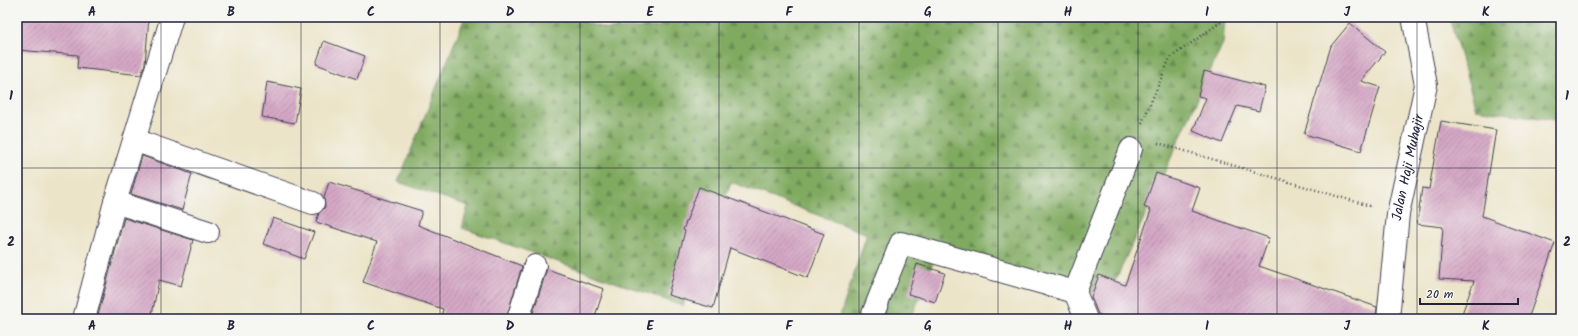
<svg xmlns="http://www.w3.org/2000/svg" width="1578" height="336" font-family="Kalam,sans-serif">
<defs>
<pattern id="forest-firs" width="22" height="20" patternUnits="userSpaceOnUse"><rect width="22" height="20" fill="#80aa61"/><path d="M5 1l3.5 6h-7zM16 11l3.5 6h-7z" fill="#688a51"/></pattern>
<pattern id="building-hatch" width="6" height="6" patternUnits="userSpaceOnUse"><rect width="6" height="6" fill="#d5a8c6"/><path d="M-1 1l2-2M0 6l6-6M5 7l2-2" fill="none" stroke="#ac88a2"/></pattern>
</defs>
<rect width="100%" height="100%" fill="#f6f6f2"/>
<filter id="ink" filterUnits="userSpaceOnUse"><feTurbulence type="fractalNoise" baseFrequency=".025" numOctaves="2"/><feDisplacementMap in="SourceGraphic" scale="8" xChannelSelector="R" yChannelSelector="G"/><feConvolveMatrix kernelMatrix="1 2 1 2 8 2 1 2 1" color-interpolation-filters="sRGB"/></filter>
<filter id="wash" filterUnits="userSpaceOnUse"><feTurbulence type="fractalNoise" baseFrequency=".012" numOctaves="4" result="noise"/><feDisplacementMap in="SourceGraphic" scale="16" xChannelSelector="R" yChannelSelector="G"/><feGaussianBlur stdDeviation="0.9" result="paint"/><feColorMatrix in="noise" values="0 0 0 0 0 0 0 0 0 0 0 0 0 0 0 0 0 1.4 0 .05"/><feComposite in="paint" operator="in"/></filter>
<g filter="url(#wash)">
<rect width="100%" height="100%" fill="#ece4c8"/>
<!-- forest -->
<path fill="url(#forest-firs)" stroke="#51664e" d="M 465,17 L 567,17 L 607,29 L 660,27 L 663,17 L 1216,17 L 1225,19 L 1223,43 L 1108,297 L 938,250 L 911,319 L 839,319 L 867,234 L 731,182 L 683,306 L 462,228 L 468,206 L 398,182 Z
M 1449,17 L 1561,17 L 1561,121 L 1476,109 Z"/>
<g id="blocks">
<!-- building -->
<path fill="url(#building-hatch)" d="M 17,17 L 149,17 L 145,64 L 141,75 L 77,68 L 78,55 L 17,50 Z
M 1350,23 L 1385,52 L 1361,81 L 1380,87 L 1361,151 L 1304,134 L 1331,46 Z
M 324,41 L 365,56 L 357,79 L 316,64 Z
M 1204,71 L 1265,87 L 1259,111 L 1237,106 L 1222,143 L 1193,131 L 1206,98 L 1198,96 Z
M 267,82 L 301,89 L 295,123 L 262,117 Z
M 1441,121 L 1496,130 L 1482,216 L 1555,243 L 1528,319 L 1460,319 L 1474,281 L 1439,279 L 1443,227 L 1417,224 L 1422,188 L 1429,189 Z
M 142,156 L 192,174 L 182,210 L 131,194 Z
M 1156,173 L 1200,188 L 1192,211 L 1269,238 L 1259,266 L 1377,307 L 1376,319 L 1109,319 L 1098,314 L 1091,297 L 1099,275 L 1125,285 L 1151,210 L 1144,207 Z
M 329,182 L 422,211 L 418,225 L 522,266 L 506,319 L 441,319 L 443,309 L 363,282 L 377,242 L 316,222 L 319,213 L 325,207 L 324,198 Z
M 699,187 L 824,234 L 808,278 L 730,248 L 713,308 L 668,295 L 685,231 L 683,230 Z
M 124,218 L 193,240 L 181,286 L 159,280 L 151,319 L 97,319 Z
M 273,218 L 314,232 L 304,259 L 263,244 Z
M 917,264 L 945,273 L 935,302 L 908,294 Z
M 547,269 L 604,289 L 594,319 L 531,319 Z"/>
</g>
</g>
<g filter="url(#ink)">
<use href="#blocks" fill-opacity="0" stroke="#403f50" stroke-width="1"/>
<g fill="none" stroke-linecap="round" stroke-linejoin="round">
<defs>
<g id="minor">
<path d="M 134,140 L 313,203"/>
<path d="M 115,202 L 208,232"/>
<path d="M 1075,292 L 1131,149"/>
<path d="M 1075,292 L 1086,319"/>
<path d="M 84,319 L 115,202 L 172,17"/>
<path d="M 518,319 L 535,266"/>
<path d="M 871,319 L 901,243 L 1075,292"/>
<path id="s1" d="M 1388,319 L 1398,214 L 1426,85 L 1413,17"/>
</g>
</defs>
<!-- minor casing -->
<use href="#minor" stroke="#403f50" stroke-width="24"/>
<!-- path -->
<path stroke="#403f50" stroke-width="2.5" stroke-dasharray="1 3" stroke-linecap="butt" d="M 1142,123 L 1170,58 L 1228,17
M 1158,143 L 1370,206"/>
<!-- minor -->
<use href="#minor" stroke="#fff" stroke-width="22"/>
</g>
</g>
<!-- grid -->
<path fill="none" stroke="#22223b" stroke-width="1" stroke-opacity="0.55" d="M 161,17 L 161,319M 301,17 L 301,319M 440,17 L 440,319M 580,17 L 580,319M 719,17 L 719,319M 859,17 L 859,319M 998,17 L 998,319M 1138,17 L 1138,319M 1277,17 L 1277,319M 1417,17 L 1417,319M 17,168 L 1561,168"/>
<g text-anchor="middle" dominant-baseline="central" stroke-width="3" stroke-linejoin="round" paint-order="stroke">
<!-- street labels -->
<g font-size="14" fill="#22223b" stroke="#f6f6f2">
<text stroke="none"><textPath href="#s1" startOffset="153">Jalan Haji Muhajir</textPath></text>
</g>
</g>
<!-- margin -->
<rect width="1578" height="336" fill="none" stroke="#f6f6f2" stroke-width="44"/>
<!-- scale -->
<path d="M1420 298v6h98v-6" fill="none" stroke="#22223b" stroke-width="2"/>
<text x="1426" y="298" font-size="12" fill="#22223b" stroke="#f6f6f2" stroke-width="3" paint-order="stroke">20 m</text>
<rect x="22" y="22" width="1534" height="292" fill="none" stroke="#22223b" stroke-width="1.5"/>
<g font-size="13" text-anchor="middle" font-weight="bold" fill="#22223b">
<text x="92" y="16">A</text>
<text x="231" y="16">B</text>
<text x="371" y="16">C</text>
<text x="510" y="16">D</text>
<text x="650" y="16">E</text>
<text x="789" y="16">F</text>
<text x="928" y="16">G</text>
<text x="1068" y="16">H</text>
<text x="1207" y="16">I</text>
<text x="1347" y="16">J</text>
<text x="1486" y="16">K</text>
<text x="11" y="100">1</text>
<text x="1567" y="100">1</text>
<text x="11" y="246">2</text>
<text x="1567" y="246">2</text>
<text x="92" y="330">A</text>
<text x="231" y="330">B</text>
<text x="371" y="330">C</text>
<text x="510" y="330">D</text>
<text x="650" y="330">E</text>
<text x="789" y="330">F</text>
<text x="928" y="330">G</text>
<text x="1068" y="330">H</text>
<text x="1207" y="330">I</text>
<text x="1347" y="330">J</text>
<text x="1486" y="330">K</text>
</g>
</svg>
